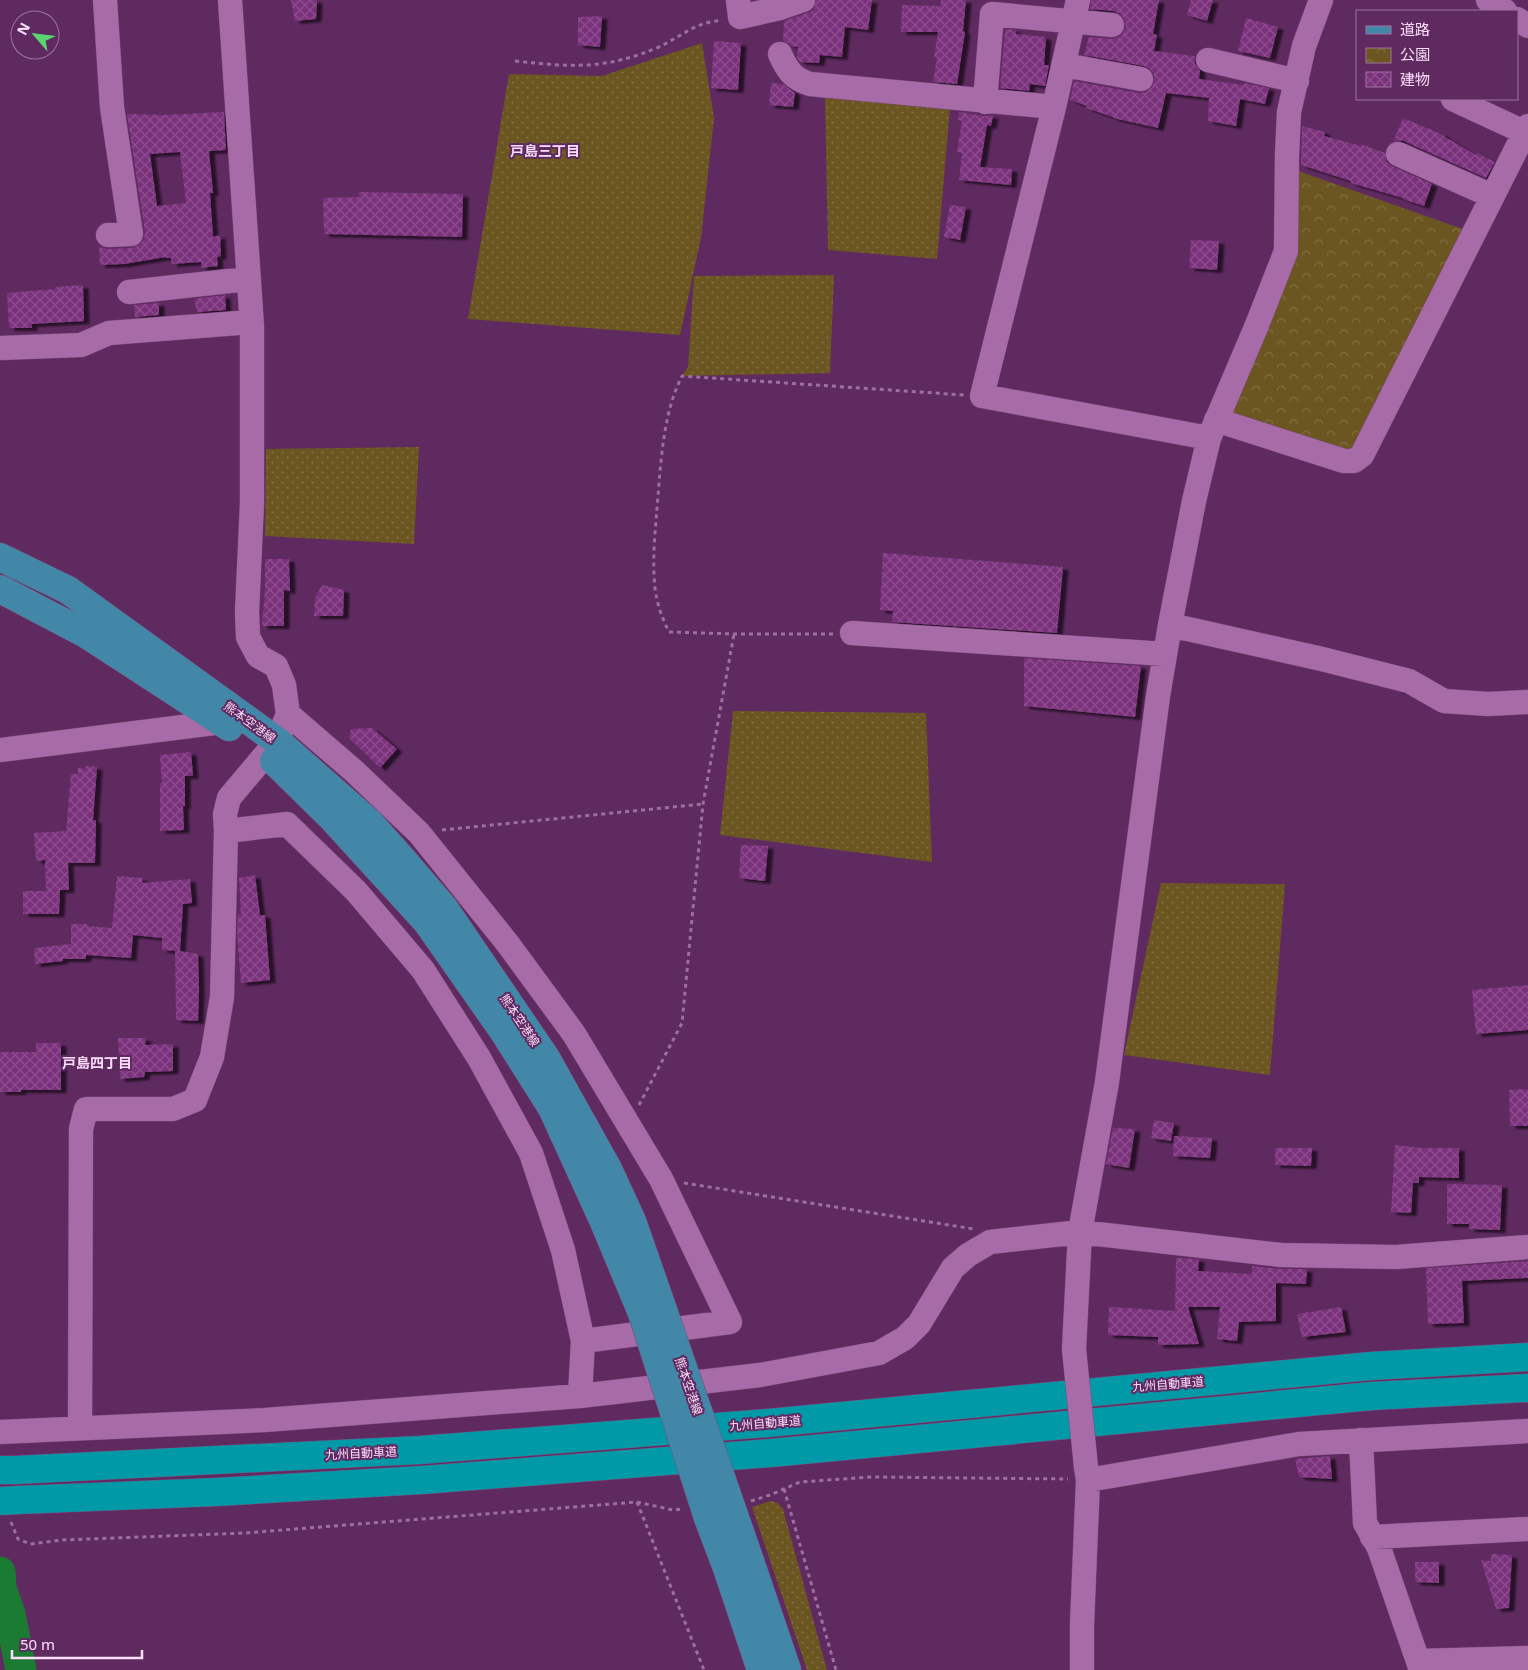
<svg xmlns="http://www.w3.org/2000/svg" width="1528" height="1670" font-family="'Noto Sans','Noto Sans JP',sans-serif">
<defs>
<pattern id="grass-dots" width="8" height="8" patternUnits="userSpaceOnUse" patternTransform="scale(1.25)"><rect width="8" height="8" fill="#6b5621"/><path d="M2 2h.1M6 6h.1" fill="none" stroke="#816e42" stroke-width="1.8" stroke-linecap="round"/></pattern>
<pattern id="park-crowns" width="20" height="18" patternUnits="userSpaceOnUse" patternTransform="scale(1.25)"><rect width="20" height="18" fill="#6b5621"/><path d="M2 6a3 3 0 1 1 6 0M12 15a3 3 0 1 1 6 0" fill="none" stroke="#816e42"/></pattern>
<pattern id="building-cross-hatch" width="8" height="8" patternUnits="userSpaceOnUse" patternTransform="scale(1.25)"><rect width="8" height="8" fill="#7a317b"/><path d="M0 0l8 8M0 8l8-8" fill="none" stroke="#8e4e8f"/></pattern>
<filter id="shadow"><feDropShadow dx="5.5" dy="3" stdDeviation="1" flood-color="#0009"/></filter>
</defs>
<rect width="100%" height="100%" fill="#5f2a60"/>
<!-- grass -->
<path fill="url(#grass-dots)" d="M 702,43 L 714,118 L 701,238 L 680,335 L 468,319 L 509,74 L 602,76 Z
M 825,98 L 950,107 L 937,259 L 828,250 Z
M 834,275 L 830,373 L 682,376 L 688,367 L 694,276 Z
M 419,447 L 414,544 L 265,536 L 266,449 Z
M 733,711 L 926,713 L 932,862 L 720,835 Z
M 1161,883 L 1285,884 L 1270,1075 L 1124,1055 Z
M 771,1501 L 778,1503 L 783,1509 L 827,1670 L 807,1670 L 752,1507 Z"/>
<!-- park -->
<path fill="url(#park-crowns)" d="M 1287,167 L 1474,233 L 1362,455 L 1216,420 L 1286,251 Z"/>
<g fill="none" stroke-linecap="round" stroke-linejoin="round">
<!-- river -->
<path stroke="#1b7b32" stroke-width="31" d="M 0,1572 L 1,1588 L 10,1614 L 21,1670"/>
</g>
<!-- building -->
<path fill="url(#building-cross-hatch)" fill-rule="evenodd" filter="url(#shadow)" d="M 291,0 L 317,0 L 316,19 L 295,21 Z
M 816,0 L 872,0 L 868,30 L 845,27 L 842,57 L 820,55 L 819,63 L 800,62 L 797,58 L 798,47 L 791,46 L 788,43 L 783,41 L 784,21 L 813,11 Z
M 941,0 L 966,0 L 963,31 L 965,32 L 957,84 L 933,82 L 937,57 L 934,57 L 938,32 L 901,32 L 902,5 L 940,6 Z
M 1091,0 L 1159,0 L 1153,34 L 1157,35 L 1154,51 L 1195,56 L 1195,64 L 1200,71 L 1199,79 L 1244,85 L 1245,83 L 1269,88 L 1265,104 L 1240,99 L 1236,126 L 1208,121 L 1209,98 L 1166,93 L 1158,128 L 1113,118 L 1113,117 L 1086,108 L 1087,106 L 1070,100 L 1074,81 L 1139,93 L 1146,92 L 1152,87 L 1154,82 L 1154,74 L 1149,68 L 1144,66 L 1084,55 L 1089,37 L 1111,39 L 1117,38 L 1123,33 L 1126,27 L 1124,19 L 1120,14 L 1113,11 L 1090,9 Z
M 1191,0 L 1213,0 L 1207,21 L 1187,15 Z
M 602,16 L 600,47 L 578,45 L 578,17 Z
M 1246,18 L 1278,27 L 1270,58 L 1238,51 Z
M 1005,29 L 1016,30 L 1016,34 L 1046,37 L 1044,65 L 1049,65 L 1045,86 L 1030,84 L 1029,91 L 1000,88 Z
M 714,41 L 741,43 L 738,90 L 711,88 Z
M 771,83 L 783,84 L 795,93 L 793,107 L 769,105 Z
M 224,112 L 226,150 L 209,151 L 213,193 L 210,193 L 213,237 L 220,235 L 221,256 L 217,257 L 218,266 L 201,268 L 201,262 L 172,264 L 171,258 L 166,258 L 166,257 L 124,264 L 100,265 L 99,247 L 109,249 L 132,248 L 139,245 L 144,239 L 145,232 L 127,114 L 163,115 ZM 180,152 L 186,203 L 157,206 L 150,154 Z
M 959,112 L 983,116 L 993,115 L 991,126 L 987,125 L 980,167 L 1012,169 L 1011,185 L 959,180 L 962,153 L 957,152 L 962,121 L 958,120 Z
M 1403,118 L 1444,135 L 1445,137 L 1476,155 L 1477,153 L 1495,162 L 1486,178 L 1404,141 L 1397,140 L 1393,142 Z
M 1302,126 L 1325,132 L 1324,136 L 1361,146 L 1361,144 L 1385,153 L 1387,162 L 1392,166 L 1432,184 L 1424,206 L 1403,199 L 1403,198 L 1351,183 L 1351,181 L 1301,165 Z
M 359,192 L 463,194 L 462,237 L 324,234 L 323,198 L 359,197 Z
M 950,205 L 966,207 L 960,240 L 944,237 Z
M 1191,240 L 1219,241 L 1217,270 L 1189,268 Z
M 83,285 L 84,321 L 32,324 L 32,328 L 9,328 L 7,293 L 55,289 L 55,287 Z
M 225,295 L 226,310 L 197,312 L 194,299 Z
M 159,303 L 159,315 L 135,317 L 134,305 Z
M 883,553 L 1063,567 L 1057,633 L 892,622 L 893,611 L 880,610 Z
M 265,559 L 289,559 L 290,591 L 284,590 L 284,626 L 262,626 L 265,590 Z
M 322,585 L 344,590 L 343,616 L 314,616 L 315,598 Z
M 1024,658 L 1141,666 L 1135,717 L 1024,706 Z
M 372,728 L 397,749 L 380,768 L 349,738 L 351,729 Z
M 191,752 L 193,776 L 185,776 L 185,806 L 183,806 L 184,830 L 160,831 L 160,783 L 162,783 L 160,755 Z
M 86,766 L 97,767 L 93,820 L 96,820 L 95,863 L 68,863 L 69,890 L 60,890 L 59,914 L 23,914 L 23,891 L 46,891 L 45,860 L 36,861 L 34,833 L 66,831 L 71,774 L 78,774 L 78,768 L 85,769 Z
M 741,845 L 768,846 L 765,881 L 739,878 Z
M 255,875 L 260,915 L 265,915 L 270,980 L 241,983 L 237,934 L 238,914 L 241,914 L 239,878 Z
M 117,876 L 143,878 L 142,883 L 190,879 L 192,903 L 183,904 L 180,951 L 198,954 L 199,990 L 198,1021 L 176,1020 L 175,951 L 162,950 L 162,938 L 133,935 L 131,958 L 86,955 L 86,959 L 63,959 L 63,961 L 35,964 L 34,948 L 71,944 L 71,924 L 87,924 L 87,926 L 112,928 Z
M 1528,985 L 1528,1030 L 1476,1034 L 1472,990 Z
M 118,1038 L 146,1038 L 145,1045 L 173,1044 L 173,1071 L 145,1072 L 144,1077 L 120,1079 Z
M 36,1043 L 61,1043 L 61,1090 L 21,1090 L 21,1092 L 0,1092 L 0,1052 L 36,1052 Z
M 1528,1089 L 1528,1126 L 1510,1126 L 1509,1090 Z
M 1154,1120 L 1174,1123 L 1171,1141 L 1151,1138 Z
M 1113,1128 L 1135,1129 L 1129,1168 L 1106,1164 Z
M 1174,1136 L 1212,1138 L 1210,1158 L 1173,1156 Z
M 1395,1145 L 1421,1148 L 1459,1148 L 1459,1178 L 1419,1177 L 1419,1183 L 1413,1183 L 1411,1213 L 1391,1212 Z
M 1275,1148 L 1312,1148 L 1311,1166 L 1275,1165 Z
M 1447,1184 L 1502,1185 L 1500,1230 L 1469,1229 L 1469,1224 L 1447,1224 Z
M 1176,1258 L 1199,1259 L 1198,1271 L 1252,1274 L 1252,1266 L 1280,1269 L 1307,1269 L 1306,1284 L 1276,1283 L 1276,1321 L 1239,1322 L 1237,1341 L 1217,1339 L 1220,1307 L 1188,1307 L 1199,1344 L 1158,1345 L 1158,1337 L 1108,1335 L 1109,1307 L 1175,1311 Z
M 1528,1261 L 1528,1278 L 1462,1281 L 1464,1323 L 1428,1324 L 1426,1268 Z
M 1341,1307 L 1346,1332 L 1302,1337 L 1297,1314 Z
M 1330,1456 L 1332,1479 L 1299,1477 L 1295,1459 Z
M 1491,1554 L 1512,1555 L 1509,1608 L 1496,1609 L 1481,1560 L 1491,1561 Z
M 1415,1562 L 1439,1562 L 1439,1583 L 1415,1582 Z"/>
<g fill="none" stroke-linecap="round" stroke-linejoin="round">
<defs>
<path id="minor" d="M 105,0 L 112,107 L 131,234 L 108,235
M 738,0 L 740,17 L 780,8 L 803,0
M 1078,0 L 1054,107 L 982,396 L 1209,438
M 1488,0 L 1505,11
M 1517,19 L 1528,26
M 780,54 C 787,70 793,79 810,84 L 1054,107
M 1208,60 L 1297,81
M 1064,65 L 1141,79
M 1453,99 L 1524,132
M 985,102 L 992,14 L 1112,25
M 1398,154 L 1492,196
M 129,292 L 248,279
M 0,348 L 81,345 L 109,333 L 251,322
M 1216,420 L 1344,461 L 1354,461 L 1362,455 L 1528,126
M 1170,625 L 1322,659 L 1409,681 L 1444,701 L 1488,704 L 1528,702
M 852,633 L 1165,654
M 288,714 L 354,771 L 419,833 L 508,944 L 574,1034 L 661,1179 L 730,1322 L 583,1341
M 0,750 L 222,722 L 232,720
M 226,831 L 287,824 L 356,891 L 423,970 L 479,1058 L 531,1153 L 563,1250 L 583,1341 L 580,1396
M 1074,1349 L 1080,1232 L 1107,1082 L 1158,696 L 1170,625 L 1194,501 L 1209,438 L 1257,325 L 1286,251 L 1287,155 L 1289,112 L 1304,46 L 1321,0
M 80,1428 L 81,1129 L 86,1109 L 173,1109 L 195,1100 L 212,1057 L 222,997 L 226,831 L 225,814 L 229,798 L 277,741 L 288,714 L 284,685 L 276,666 L 258,656 L 248,637 L 247,612 L 252,503 L 252,326 L 230,0
M 0,1432 L 265,1420 L 580,1396 L 760,1375 L 879,1353 L 905,1338 L 919,1324 L 953,1268 L 968,1255 L 990,1242 L 1080,1232 L 1281,1255 L 1396,1257 L 1528,1247
M 1361,1440 L 1365,1523 L 1379,1548 L 1421,1670
M 1088,1480 L 1299,1444 L 1528,1431
M 1372,1537 L 1528,1529
M 1418,1661 L 1528,1658
M 1082,1670 L 1082,1625 L 1088,1480 L 1086,1467"/>
<path id="major" d="M 0,557 L 68,590 L 277,741 L 370,823 L 403,860 L 444,908 L 546,1058 L 608,1169 L 632,1221 L 663,1310
M 0,589 L 86,634 L 229,727
M 274,761 L 333,819 L 427,922 L 504,1032 L 552,1108 L 604,1222 L 642,1313
M 751,1564 L 787,1670
M 727,1568 L 761,1670"/>
<path id="highway" d="M 15,1470 L 420,1450 L 768,1423 L 1371,1366 L 1528,1357
M 18,1500 L 216,1492 L 422,1480 L 771,1453 L 1372,1396 L 1528,1388"/>
</defs>
<!-- minor casing -->
<use href="#minor" stroke="#7b4b7b" stroke-width="25"/>
<!-- major casing -->
<use href="#major" stroke="#7b4b7b" stroke-width="29"/>
<!-- highway casing -->
<use href="#highway" stroke="#7b4b7b" stroke-width="29"/>
<!-- path -->
<path stroke="#9c6f9c" stroke-width="3" stroke-dasharray="4 4" stroke-linecap="butt" d="M 515,61 C 571,67 605,70 659,47 C 674,40 688,29 703,24 C 709,22 716,21 722,20
M 833,634 L 734,634 L 669,632 C 662,618 657,604 655,588 C 652,561 655,534 657,508 C 661,464 662,416 682,376 L 964,395
M 442,830 L 703,804
M 639,1105 L 682,1023 L 703,804 L 734,634
M 684,1183 L 974,1229
M 784,1489 L 836,1670
M 751,1501 L 770,1495 L 800,1482 L 871,1477 L 1068,1479
M 637,1502 L 704,1670
M 11,1522 L 18,1539 L 30,1544 L 63,1540 L 245,1533 L 637,1502 L 673,1510 L 683,1509"/>
<!-- minor -->
<use href="#minor" stroke="#a76ca7" stroke-width="24"/>
<!-- major -->
<use href="#major" stroke="#4387a8" stroke-width="28"/>
<!-- highway -->
<use href="#highway" stroke="#0099a8" stroke-width="28"/>
<defs>
<path id="minor-bridge" d="M 1074,1349 L 1086,1467"/>
<path id="major-bridge" d="M 663,1310 L 751,1564
M 642,1313 L 708,1518 L 727,1568"/>
<path id="highway-bridge" d="M 0,1470 L 15,1470
M 0,1501 L 18,1500"/>
</defs>
<!-- minor-bridge casing -->
<use href="#minor-bridge" stroke="#7b4b7b" stroke-width="25" stroke-linecap="butt"/>
<!-- major-bridge casing -->
<use href="#major-bridge" stroke="#7b4b7b" stroke-width="29" stroke-linecap="butt"/>
<!-- highway-bridge casing -->
<use href="#highway-bridge" stroke="#7b4b7b" stroke-width="29" stroke-linecap="butt"/>
<!-- minor-bridge -->
<use href="#minor-bridge" stroke="#a76ca7" stroke-width="24"/>
<!-- major-bridge -->
<use href="#major-bridge" stroke="#4387a8" stroke-width="28"/>
<!-- highway-bridge -->
<use href="#highway-bridge" stroke="#0099a8" stroke-width="28"/>
</g>
<g text-anchor="middle" dominant-baseline="central" stroke-width="4" stroke-linejoin="round" paint-order="stroke">
<!-- street labels -->
<g font-size="12" fill="#fdddfc" stroke="#5f2a60">
<text transform="translate(250 722) rotate(36)">熊本空港線</text>
<text transform="translate(520 1020) rotate(56)">熊本空港線</text>
<text transform="translate(1168 1384) rotate(-5)">九州自動車道</text>
<text transform="translate(689 1386) rotate(71)">熊本空港線</text>
<text transform="translate(765 1423) rotate(-5)">九州自動車道</text>
<text transform="translate(361 1453) rotate(-3)">九州自動車道</text>
</g>
<!-- neighbourhood labels -->
<g font-size="14" font-weight="bold" fill="#fdddfc" stroke="#5f2a60">
<text x="545" y="150">戸島三丁目</text>
<text x="97" y="1062">戸島四丁目</text>
</g>
</g>
<!-- legend -->
<rect x="1356" y="10" width="162" height="90" fill="#5f2a60" stroke="#9e729e"/>
<rect x="1366" y="26" width="25" height="8" fill="#4387a8" stroke="#9e729e"/>
<text x="1400" y="35" font-size="15" fill="#fdddfc">道路</text>
<rect x="1366" y="48" width="25" height="15" fill="url(#park-crowns)" stroke="#9e729e"/>
<text x="1400" y="60" font-size="15" fill="#fdddfc">公園</text>
<rect x="1366" y="72" width="25" height="15" fill="url(#building-cross-hatch)" stroke="#9e729e"/>
<text x="1400" y="85" font-size="15" fill="#fdddfc">建物</text>
<!-- north arrow -->
<g transform="translate(35 35) rotate(298)"><circle r="24" fill="#5f2a60" stroke="#9e729e"/>
<path d="M0-4L9 19L0 12L-9 19Z" fill="#59d56f"/>
<text y="-8" font-size="14" font-weight="bold" text-anchor="middle" fill="#fdddfc">N</text>
</g>
<!-- scale -->
<path d="M12 1650v8h130v-8" fill="none" stroke="#fdddfc" stroke-width="2.5"/>
<text x="20" y="1650" font-size="15" fill="#fdddfc" stroke="#5f2a60" stroke-width="4" paint-order="stroke">50 m</text>
</svg>
